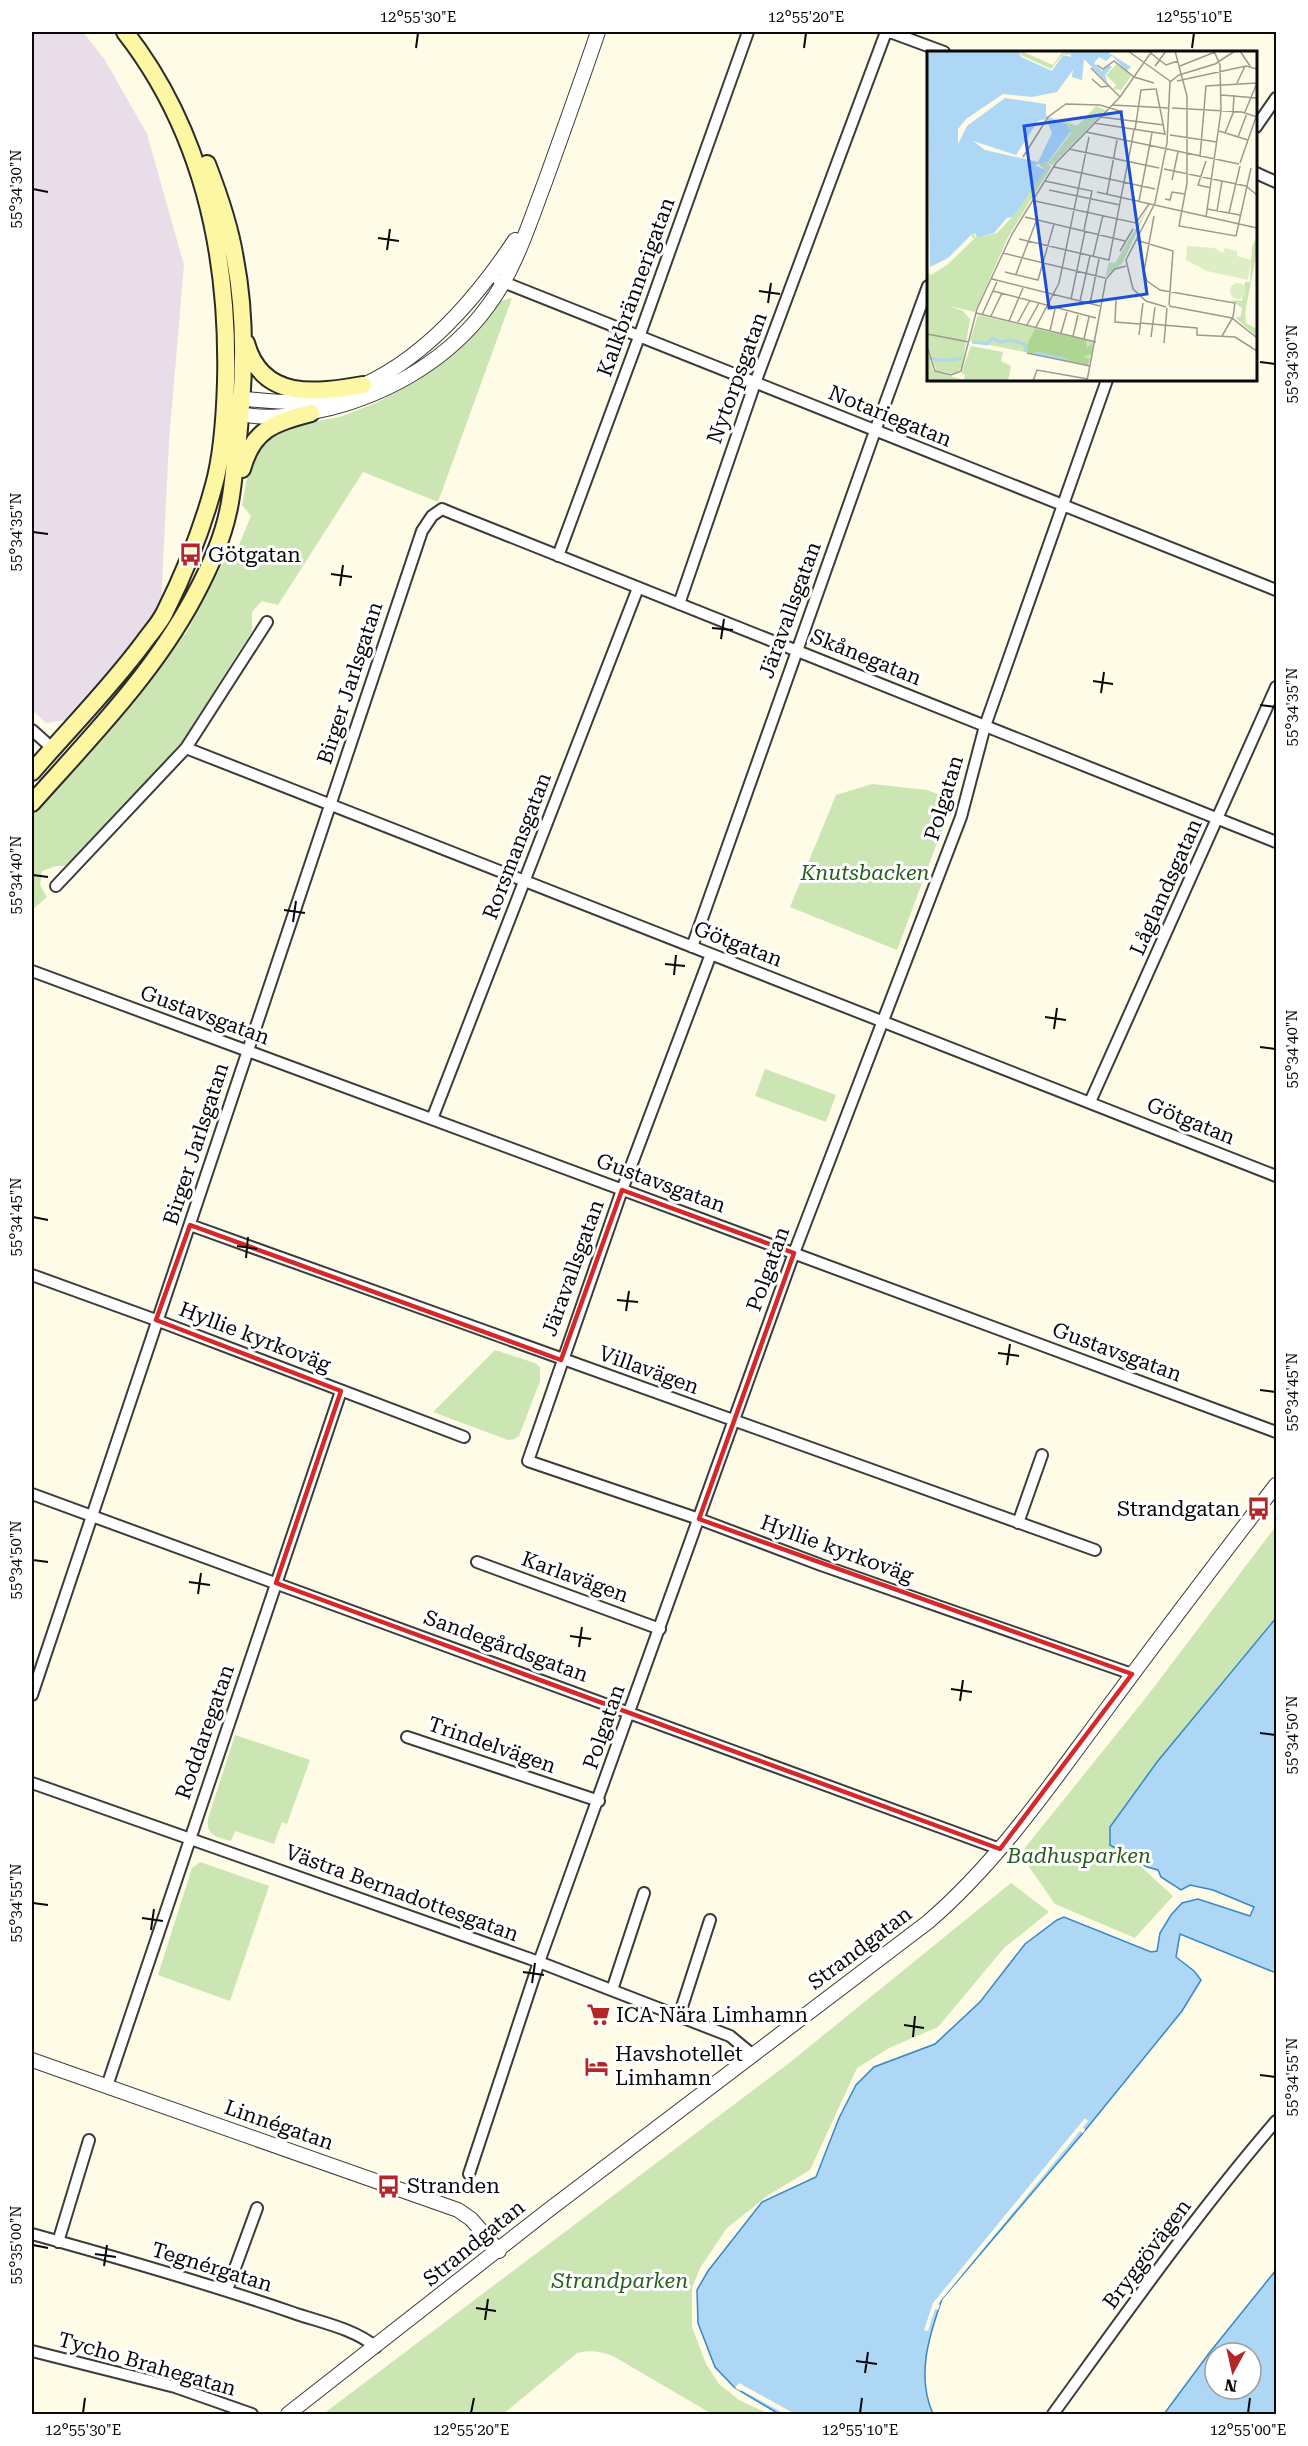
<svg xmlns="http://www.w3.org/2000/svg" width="1308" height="2446" font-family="'Roboto Serif',serif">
<rect width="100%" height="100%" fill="#fefbe6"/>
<!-- industrial -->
<path fill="#e8dde9" d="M 32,32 L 83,32 L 105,60 L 147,134 L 184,265 L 169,441 L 161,605 L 71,719 L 46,723 L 32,710 Z"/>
<!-- green -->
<path fill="#cbe6b3" d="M 512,298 L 438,502 L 363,472 L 278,605 L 262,601 L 252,612 L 252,631 L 175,753 L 67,866 L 56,866 L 42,871 L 40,885 L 47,897 L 32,910 L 32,814 L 142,692 L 188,630 L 229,551 L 239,545 L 251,516 L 242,505 L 250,460 L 264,439 L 284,427 L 340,417 L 376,403 L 418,380 L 470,338 L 500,301 Z
M 872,784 L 927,790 L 953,800 L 897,950 L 790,907 L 836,795 Z
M 765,1069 L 836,1095 L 826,1122 L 755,1096 Z
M 495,1350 L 535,1363 L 540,1367 L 540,1381 L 519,1436 L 514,1439 L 508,1440 L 433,1412 Z
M 1276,1526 L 1276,1641 L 1126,1853 L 1173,1896 L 1135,1938 L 1055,1904 L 1020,1854 L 1148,1695 Z
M 235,1735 L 310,1760 L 287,1824 L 282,1822 L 274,1844 L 235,1831 L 231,1841 C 217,1837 206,1836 208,1819 Z
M 200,1862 L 269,1886 L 230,2001 L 158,1975 L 192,1868 Z
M 1011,1883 L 1049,1912 L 1004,1948 L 938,2027 L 889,2048 L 857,2068 L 810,2170 L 767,2196 L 727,2228 L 700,2268 L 692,2288 L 692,2327 L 706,2364 L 719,2384 L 739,2400 L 769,2414 L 712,2414 L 613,2356 C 600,2351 590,2350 577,2353 L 503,2414 L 323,2414 L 788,2064 Z"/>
<!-- water -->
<path fill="#add7f4" stroke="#3688c8" stroke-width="1.5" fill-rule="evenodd" d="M 1276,1618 L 1276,1973 L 1180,1934 L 1176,1957 L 1194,1971 L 1201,1980 L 1182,2011 L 1083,2133 L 942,2299 C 929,2336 916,2376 933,2414 L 779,2414 L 735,2388 L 715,2367 L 698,2323 L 697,2290 L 708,2271 L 762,2202 L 816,2177 L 839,2118 L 856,2085 L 874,2067 L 935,2044 L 980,2002 L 1025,1944 L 1057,1920 L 1064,1917 L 1151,1952 L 1157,1951 L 1160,1933 L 1171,1915 L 1182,1903 L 1198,1899 L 1250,1916 L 1254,1907 L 1213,1890 L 1190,1885 L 1181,1890 L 1161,1877 L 1158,1870 L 1147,1867 L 1110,1845 L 1110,1827 L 1157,1762 Z
M 1276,2270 L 1276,2414 L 1164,2414 L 1210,2352 ZM 1215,2353 L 1251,2353 L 1251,2389 L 1215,2389 Z"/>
<!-- pier -->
<path fill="#fefbe6" d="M 1085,2118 L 1088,2121 L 1083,2127 L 1085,2130 L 1083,2133 L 1080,2131 L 938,2304 L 940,2305 L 938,2310 L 935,2309 L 928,2331 L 924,2330 L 933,2303 Z
M 739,2383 L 788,2410 L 796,2414 L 785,2414 L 741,2390 L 740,2391 L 735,2388 Z"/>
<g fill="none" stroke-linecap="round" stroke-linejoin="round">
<defs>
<path id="minor" d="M 890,32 L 944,52
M 1256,127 L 1276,98
M 1256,173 L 1276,182
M 498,280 L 1276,590
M 558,556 L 639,337 L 748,32
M 679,604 L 755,383 L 886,32
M 32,730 L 52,748
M 186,748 L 1276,1176
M 56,886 L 186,748 L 267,622
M 692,947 L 875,431 L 928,286
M 711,954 L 622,1190 L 528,1461 L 699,1519 L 821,1565 L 1132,1674
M 32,971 L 1276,1432
M 1090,1102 L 1276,687
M 432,1119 L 638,588
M 190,1225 L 1095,1550
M 32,1275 L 156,1320 L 464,1437
M 32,1494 L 1000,1849
M 1018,1523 L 1042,1455
M 477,1562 L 660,1629
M 32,1695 L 422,531 L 432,516 L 442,509 L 454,514 L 1276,842
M 407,1737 L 599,1801
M 32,1783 L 539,1962 L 730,2036 L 753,2055
M 612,1990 L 644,1893
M 679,2016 L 710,1920
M 107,2086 L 341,1391
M 469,2174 L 539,1962 L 794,1253 L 961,817 L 985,726 L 1107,380
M 32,2234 C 119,2258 206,2283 291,2312 C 319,2322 353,2328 376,2347
M 58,2242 L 89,2140
M 227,2290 L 257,2208
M 32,2351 L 175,2387 L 252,2414
M 1053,2414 C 1125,2315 1196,2214 1276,2121"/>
<path id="tertiary" d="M 232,403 L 242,399 C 264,400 289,404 311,401 C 400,387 468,311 515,240
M 232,410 C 255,423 306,414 331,408 C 392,392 450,358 488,306 C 515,270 529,224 545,182 C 563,132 581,82 598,32
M 32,2060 L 458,2210 L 471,2219 L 499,2251
M 288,2414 L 546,2212 L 928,1922 C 998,1862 1051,1784 1106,1710 C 1162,1634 1219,1559 1276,1485"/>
<path id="secondary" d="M 246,343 C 262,401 316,393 363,385
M 242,469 C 253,429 274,423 311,413
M 32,772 C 69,729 110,688 144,642 C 151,632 160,623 165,612 C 184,574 203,526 214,485 C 223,453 225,415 226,382 C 229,257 203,132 125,32
M 32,803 C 90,738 153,674 194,597 C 208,571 222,541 228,512 C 232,496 233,479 235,463 C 244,396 248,326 235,259 C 230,227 219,195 207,164"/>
</defs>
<!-- minor casing -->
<use href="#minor" stroke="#3c3c3c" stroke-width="14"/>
<!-- tertiary casing -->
<use href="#tertiary" stroke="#3c3c3c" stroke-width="16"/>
<!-- secondary casing -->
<use href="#secondary" stroke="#2b2b2b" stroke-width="20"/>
<!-- minor -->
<use href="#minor" stroke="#fff" stroke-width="10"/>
<!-- tertiary -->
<use href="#tertiary" stroke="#fff" stroke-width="14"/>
<!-- secondary -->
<use href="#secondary" stroke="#fdf6a3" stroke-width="16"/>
</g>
<!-- marked area -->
<path fill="none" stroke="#d62828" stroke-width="4.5" stroke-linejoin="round" d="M 622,1190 L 794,1253 L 699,1519 L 1132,1674 L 1000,1849 L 276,1583 L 341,1391 L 156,1320 L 190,1225 L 561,1360 Z"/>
<!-- ticks -->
<path fill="none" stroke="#090909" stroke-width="2" d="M 416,48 L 418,33M 804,48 L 806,33M 1192,48 L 1194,33M 33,189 L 48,192M 378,238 L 399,241M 387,250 L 390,229M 759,291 L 780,294M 768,303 L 771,283M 1260,362 L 1275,364M 33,532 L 48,534M 331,574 L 352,577M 340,586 L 343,565M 712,628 L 733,630M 721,639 L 724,619M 1093,681 L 1113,684M 1101,693 L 1104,672M 1260,705 L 1275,707M 33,875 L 48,877M 284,910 L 305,913M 293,922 L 296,901M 665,964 L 685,966M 674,975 L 676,955M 1045,1017 L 1066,1020M 1054,1029 L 1057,1008M 1260,1047 L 1275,1049M 33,1217 L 48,1220M 237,1246 L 257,1249M 246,1258 L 248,1237M 617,1300 L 638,1302M 626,1311 L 629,1291M 998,1353 L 1019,1356M 1007,1365 L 1010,1344M 1260,1390 L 1275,1392M 33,1560 L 48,1562M 189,1582 L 210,1585M 198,1594 L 201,1573M 570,1636 L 591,1639M 579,1647 L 582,1627M 951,1689 L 972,1692M 960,1701 L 963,1680M 1260,1733 L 1275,1735M 33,1903 L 48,1905M 142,1918 L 163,1921M 151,1930 L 154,1909M 523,1972 L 544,1975M 532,1983 L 535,1963M 904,2025 L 924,2028M 913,2037 L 915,2016M 1260,2075 L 1275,2077M 33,2245 L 48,2248M 95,2254 L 116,2257M 104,2266 L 107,2245M 476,2308 L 496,2311M 485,2320 L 488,2299M 856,2361 L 877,2364M 865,2373 L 868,2352M 83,2413 L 85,2398M 471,2413 L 474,2398M 860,2413 L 862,2398M 1248,2413 L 1250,2398"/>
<!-- icons -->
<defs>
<symbol id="bus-bare" viewBox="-9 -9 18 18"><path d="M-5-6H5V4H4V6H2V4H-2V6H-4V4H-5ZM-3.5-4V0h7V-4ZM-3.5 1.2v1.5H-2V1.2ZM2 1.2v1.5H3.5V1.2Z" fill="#b42728" stroke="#fff" stroke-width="2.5" paint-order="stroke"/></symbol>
<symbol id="supermarket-bare" viewBox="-9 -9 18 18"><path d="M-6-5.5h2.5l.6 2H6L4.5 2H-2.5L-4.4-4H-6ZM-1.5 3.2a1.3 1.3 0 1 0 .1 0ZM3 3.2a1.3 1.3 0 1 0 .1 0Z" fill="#b42728" stroke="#fff" stroke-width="2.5" paint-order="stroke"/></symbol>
<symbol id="hotel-bare" viewBox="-9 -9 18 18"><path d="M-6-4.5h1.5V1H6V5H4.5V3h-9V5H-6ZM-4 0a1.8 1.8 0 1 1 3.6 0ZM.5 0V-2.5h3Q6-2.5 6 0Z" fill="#b42728" stroke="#fff" stroke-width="2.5" paint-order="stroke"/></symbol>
</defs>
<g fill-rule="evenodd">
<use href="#bus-bare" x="174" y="538" width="33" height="33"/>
<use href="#bus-bare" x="1242" y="1492" width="33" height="33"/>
<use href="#supermarket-bare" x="582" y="1998" width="33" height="33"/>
<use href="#hotel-bare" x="580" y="2050" width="33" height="33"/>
<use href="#bus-bare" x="372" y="2170" width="33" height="33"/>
</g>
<g text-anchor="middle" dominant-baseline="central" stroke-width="6" stroke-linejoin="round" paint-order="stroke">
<!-- street labels -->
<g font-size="21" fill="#090909" stroke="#fff">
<text transform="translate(636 287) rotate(-70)">Kalkbrännerigatan</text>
<text transform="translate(737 378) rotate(-70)">Nytorpsgatan</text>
<text transform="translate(890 416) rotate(22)">Notariegatan</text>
<text transform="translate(790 610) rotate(-70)">Järavallsgatan</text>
<text transform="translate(866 657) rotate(22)">Skånegatan</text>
<text transform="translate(350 683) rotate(-72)">Birger Jarlsgatan</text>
<text transform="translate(944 798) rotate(-73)">Polgatan</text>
<text transform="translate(517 846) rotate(-69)">Rorsmansgatan</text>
<text transform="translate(1166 887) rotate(-66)">Låglandsgatan</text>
<text transform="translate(738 944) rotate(21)">Götgatan</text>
<text transform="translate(205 1015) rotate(20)">Gustavsgatan</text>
<text transform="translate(1191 1121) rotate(22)">Götgatan</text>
<text transform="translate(196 1144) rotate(-72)">Birger Jarlsgatan</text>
<text transform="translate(661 1183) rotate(20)">Gustavsgatan</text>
<text transform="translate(573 1268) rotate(-70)">Järavallsgatan</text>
<text transform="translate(768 1269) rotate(-70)">Polgatan</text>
<text transform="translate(255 1337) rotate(21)">Hyllie kyrkoväg</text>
<text transform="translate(1117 1352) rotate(20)">Gustavsgatan</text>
<text transform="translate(649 1370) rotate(20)">Villavägen</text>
<text transform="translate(837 1549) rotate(20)">Hyllie kyrkoväg</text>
<text transform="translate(575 1577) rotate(20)">Karlavägen</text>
<text transform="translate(506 1646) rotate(20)">Sandegårdsgatan</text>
<text transform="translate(604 1727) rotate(-71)">Polgatan</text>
<text transform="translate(205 1732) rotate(-71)">Roddaregatan</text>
<text transform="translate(492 1745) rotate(19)">Trindelvägen</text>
<text transform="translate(402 1893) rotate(20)">Västra Bernadottesgatan</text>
<text transform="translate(860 1948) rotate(-37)">Strandgatan</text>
<text transform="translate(279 2125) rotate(19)">Linnégatan</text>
<text transform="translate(474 2243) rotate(-39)">Strandgatan</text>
<text transform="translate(1147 2254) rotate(-53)">Bryggövägen</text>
<text transform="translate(212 2267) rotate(17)">Tegnérgatan</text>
<text transform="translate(147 2364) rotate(16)">Tycho Brahegatan</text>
</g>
<!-- poi labels -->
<g font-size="21" fill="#090909" stroke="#fff" text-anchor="start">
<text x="208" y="555">Götgatan</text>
<text x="1240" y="1509" text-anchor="end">Strandgatan</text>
<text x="616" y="2015">ICA Nära Limhamn</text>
<text x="615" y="2054">Havshotellet<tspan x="615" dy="24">Limhamn</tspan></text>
<text x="407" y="2186">Stranden</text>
</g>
<!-- park labels -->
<g font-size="21" font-style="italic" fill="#285e1d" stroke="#fff">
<text x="865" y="873">Knutsbacken</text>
<text x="1079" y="1856">Badhusparken</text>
<text x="620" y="2281">Strandparken</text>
</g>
</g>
<!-- overview -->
<g transform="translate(927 51)">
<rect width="330" height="330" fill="#fefbe6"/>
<path d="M 94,0 L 126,14 L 136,0 L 143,0 L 143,4 L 136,3 L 124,18 L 94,4 ZM 190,13 L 204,25 L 194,39 L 186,38 L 189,34 L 179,24 ZM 169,55 L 179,59 L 125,114 L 121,112 L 124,116 L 81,186 L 48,261 L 22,255 L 36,260 L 43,268 L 35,317 L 27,323 L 10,320 L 0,294 L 0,221 L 4,224 L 20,214 L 47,188 L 44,184 L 47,183 L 49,187 L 70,182 L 86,165 L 116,117 L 112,114 L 115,111 L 121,112 L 144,82 L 141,73 L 124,65 L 150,75 ZM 222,155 L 195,213 L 178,226 L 182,211 L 188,212 ZM 330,185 L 330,199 L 318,262 L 319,272 L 330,278 L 330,286 L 309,267 L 314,265 L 315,257 L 304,249 L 315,250 L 318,231 L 323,231 L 325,196 ZM 51,264 L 168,291 L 161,314 L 43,290 ZM 44,295 L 76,301 L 74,310 L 84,315 L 81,330 L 0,330 L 0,297 L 6,320 L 37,329 L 38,324 L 34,322 Z" fill="#cbe6b3"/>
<path d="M 108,278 L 159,289 L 160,297 L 165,292 L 164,303 L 156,306 L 163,308 L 161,314 L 97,300 Z" fill="#aed692"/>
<path d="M 260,195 L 287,197 L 296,202 L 298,197 L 310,200 L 310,205 L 324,209 L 321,229 L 280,220 L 259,209 ZM303 240a8 8 0 1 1 16 0a8 8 0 1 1-16 0Z" fill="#deeec4"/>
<path d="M 0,0 L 92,0 L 94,6 L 125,20 L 136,4 L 144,6 L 143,0 L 184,0 L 182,2 L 204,16 L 200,20 L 185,5 L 179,10 L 172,6 L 167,12 L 175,20 L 182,14 L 185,16 L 178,24 L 181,33 L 157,8 L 155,29 L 145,26 L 146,19 L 130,41 L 105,46 L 76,43 L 39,68 L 31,78 L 31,93 L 40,75 L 78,47 L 119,53 L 119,65 L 140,73 L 144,80 L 121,111 L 108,114 L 118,119 L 86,166 L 80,167 L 67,182 L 50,187 L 48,182 L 44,184 L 21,207 L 3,216 ZM 119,68 L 125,82 L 111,111 L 58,99 L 46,90 L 89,104 L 111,70 Z" fill="#add7f4" fill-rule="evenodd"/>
<path fill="none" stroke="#add7f4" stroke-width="3" d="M 45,291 L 60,293 L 66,287 L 73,291 L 84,289 L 97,293 L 100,301M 108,302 L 141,309M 2,307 L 19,310 L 35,307"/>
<path fill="none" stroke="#9c9a8e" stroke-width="1.5" d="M 201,0 L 243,30M 221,0 L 239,14 L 251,10M 248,0 L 260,45 L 260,132 L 252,175 L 309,185 L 324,117M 313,0 L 323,15M 233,9 L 228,15 L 239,0M 170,14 L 176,18 L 187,10 L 207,26 L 227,32M 253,15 L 288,1M 164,17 L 193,46M 252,24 L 288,13 L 308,0M 165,28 L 174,36 L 182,35M 250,30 L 319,15 L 330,18M 310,32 L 318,15M 294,44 L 330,47M 185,54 L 241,57M 245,57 L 315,61 L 330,66M 318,61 L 330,32M 174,66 L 237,74M 167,72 L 238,83 L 229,37M 208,79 L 214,39 L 228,38M 292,80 L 321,89M 159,81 L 312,113M 298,82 L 306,62 L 307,44M 243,84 L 290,91M 311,86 L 320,62M 142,98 L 232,117M 96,106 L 121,66 L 139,53 L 173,54 L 196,61M 273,106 L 279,35 L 330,32M 279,110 L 271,134 L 284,137M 313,112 L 329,66M 127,116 L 228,138M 237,118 L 319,135 L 330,144M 245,129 L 251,101M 118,130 L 165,140 L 157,179M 122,139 L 193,154M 170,141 L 330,177M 180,143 L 190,89M 238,148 L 243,149 L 245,141 L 258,143M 108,150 L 209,172 L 222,153M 212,150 L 225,82M 280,158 L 313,164M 290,160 L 295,130M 302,162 L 313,115M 227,165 L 217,220 L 220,230 L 233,239 L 308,252 L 306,266 L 295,285M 98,166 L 198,190M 279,166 L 294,60 L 293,14 L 287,0M 92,188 L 182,209 L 207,79M 209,189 L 246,200 L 242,254M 193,200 L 206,178M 76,202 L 178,227M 166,206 L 176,164M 78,221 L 111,229 L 127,173M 89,223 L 110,168M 65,228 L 173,255M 66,240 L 169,267M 144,248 L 158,180M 189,249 L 188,271 L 213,273M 153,250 L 163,205M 163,253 L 172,208M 242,255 L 305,267 L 330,287M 239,256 L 219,250 L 206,238 L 199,209 L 228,152 L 240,92 L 243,31 L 252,24M 49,262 L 169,291M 55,264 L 70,231M 64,265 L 75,242M 82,270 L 96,237M 91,271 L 103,249M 213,272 L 270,277 L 270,284 L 308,286 L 330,300M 100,274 L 112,252M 109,276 L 132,232 L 162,86M 123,280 L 128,258M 134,282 L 140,261M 0,283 L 42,291M 212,284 L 216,252M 146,285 L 151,264M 224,286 L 228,256M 157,288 L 162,266M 237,292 L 240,257M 0,295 L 8,320 L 24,324 L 34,320 L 50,258 L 85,183 L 129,112 L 193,46 L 225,0M 100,302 L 163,315M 106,330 L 110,319 L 161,328M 160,330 L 179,228 L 188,218 L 199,215"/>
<path fill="#1d4ed8" fill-opacity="0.15" stroke="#1d4ed8" stroke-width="3" d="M 194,61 L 220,243 L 122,257 L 97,75 Z"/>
<rect width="330" height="330" fill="none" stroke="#090909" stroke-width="3"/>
</g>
<!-- border -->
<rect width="1308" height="2446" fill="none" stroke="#ffffff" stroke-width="66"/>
<!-- north arrow -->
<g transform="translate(1233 2371) rotate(188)"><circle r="28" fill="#ffffff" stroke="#9d9d9d" stroke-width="1.5"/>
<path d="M0-4.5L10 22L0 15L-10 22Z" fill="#b42728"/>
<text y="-9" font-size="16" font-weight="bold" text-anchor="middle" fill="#090909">N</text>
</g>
<rect x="33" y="33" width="1242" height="2380" fill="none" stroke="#090909" stroke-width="2"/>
<g font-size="15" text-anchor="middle" fill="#090909">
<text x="418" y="22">12°55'30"E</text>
<text x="806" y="22">12°55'20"E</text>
<text x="1194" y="22">12°55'10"E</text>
<text transform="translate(16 189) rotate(-90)" y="5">55°34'30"N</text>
<text transform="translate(1292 364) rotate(-90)" y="5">55°34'30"N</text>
<text transform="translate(16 532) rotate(-90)" y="5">55°34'35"N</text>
<text transform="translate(1292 707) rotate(-90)" y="5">55°34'35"N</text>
<text transform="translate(16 875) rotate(-90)" y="5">55°34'40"N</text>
<text transform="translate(1292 1049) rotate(-90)" y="5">55°34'40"N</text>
<text transform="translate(16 1217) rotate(-90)" y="5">55°34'45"N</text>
<text transform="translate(1292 1392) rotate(-90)" y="5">55°34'45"N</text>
<text transform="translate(16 1560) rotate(-90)" y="5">55°34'50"N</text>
<text transform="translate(1292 1735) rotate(-90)" y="5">55°34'50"N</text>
<text transform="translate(16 1903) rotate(-90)" y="5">55°34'55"N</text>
<text transform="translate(1292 2077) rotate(-90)" y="5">55°34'55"N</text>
<text transform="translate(16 2245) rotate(-90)" y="5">55°35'00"N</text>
<text x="83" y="2435">12°55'30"E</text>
<text x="471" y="2435">12°55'20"E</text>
<text x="860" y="2435">12°55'10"E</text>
<text x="1248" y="2435">12°55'00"E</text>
</g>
</svg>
